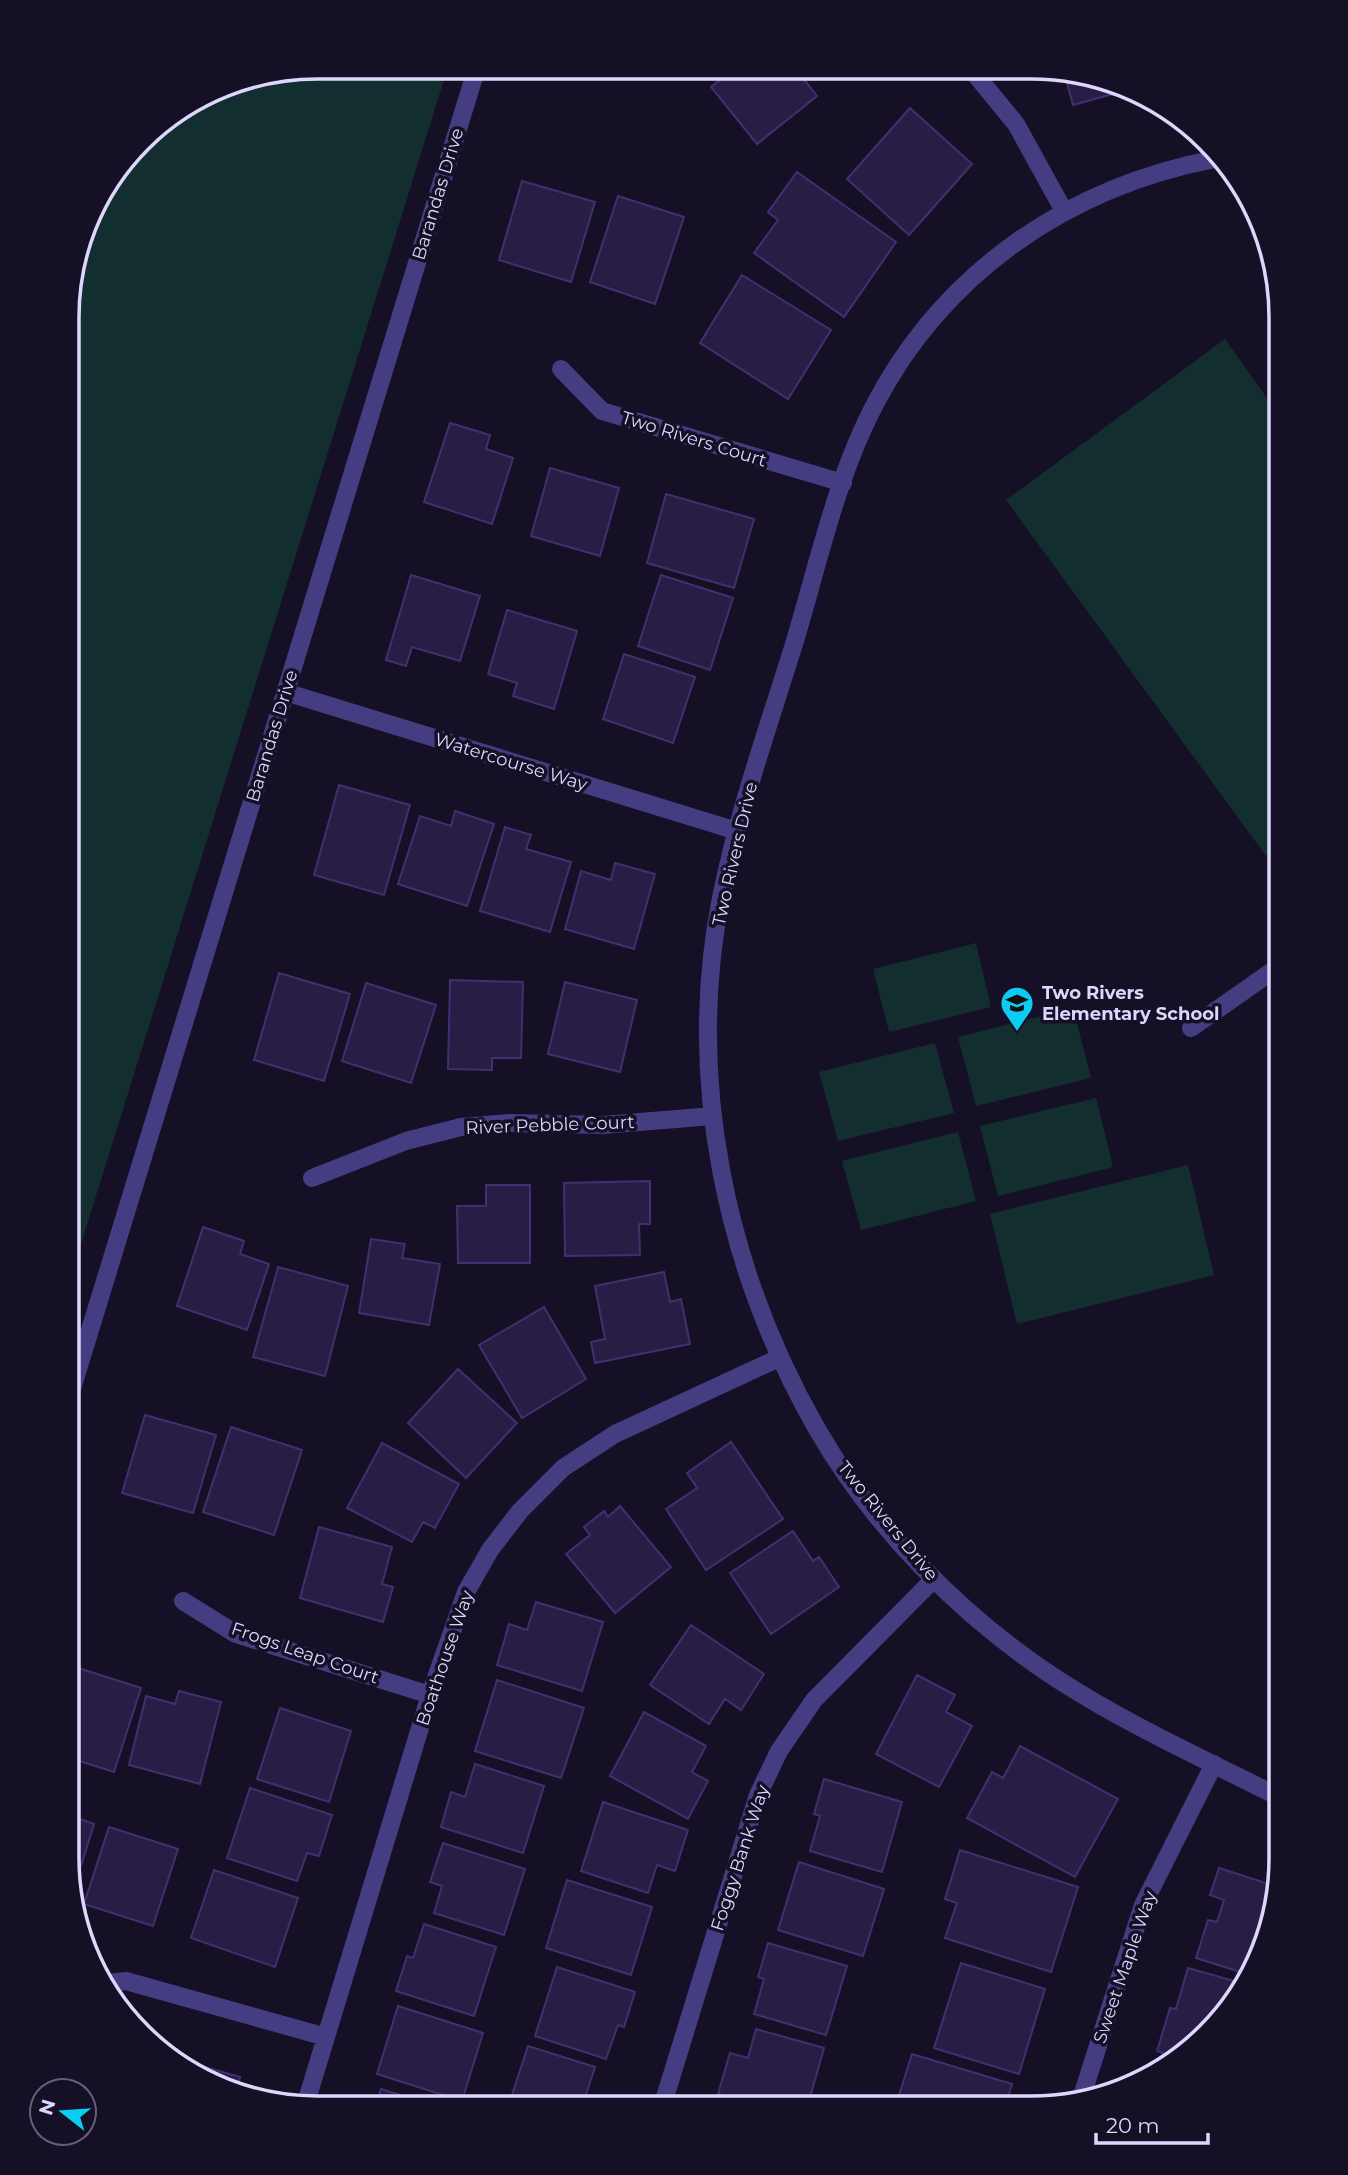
<svg xmlns="http://www.w3.org/2000/svg" width="1348" height="2175" font-family="Montserrat,sans-serif">
<rect width="100%" height="100%" fill="#151025"/>
<!-- green -->
<path fill="#132e2f" d="M 317,67 L 448,67 L 67,1289 L 69,285 L 93,206 L 151,129 L 221,85 Z
M 1225,339 L 1281,418 L 1281,845 L 1266,856 L 1006,500 Z
M 976,943 L 991,1007 L 889,1032 L 873,969 Z
M 1073,1008 L 1091,1078 L 976,1106 L 958,1037 Z
M 935,1043 L 954,1113 L 838,1141 L 819,1072 Z
M 1096,1098 L 1113,1167 L 998,1196 L 980,1126 Z
M 958,1132 L 976,1201 L 861,1230 L 842,1161 Z
M 1188,1165 L 1214,1275 L 1017,1324 L 990,1214 Z"/>
<!-- building -->
<path fill="#281d45" stroke="#413070" stroke-width="2" d="M 735,68 L 786,68 L 790,72 L 795,68 L 817,96 L 757,144 L 711,87 Z
M 1063,69 L 1064,69 L 1120,92 L 1073,105 Z
M 910,108 L 972,164 L 909,235 L 847,179 Z
M 797,172 L 896,242 L 844,317 L 754,253 L 778,220 L 768,212 Z
M 522,181 L 595,202 L 571,282 L 499,260 Z
M 618,196 L 684,217 L 655,304 L 590,282 Z
M 742,275 L 831,330 L 788,399 L 700,343 Z
M 450,423 L 490,435 L 486,449 L 513,458 L 492,524 L 424,502 Z
M 550,468 L 619,488 L 600,556 L 531,536 Z
M 666,494 L 754,519 L 734,588 L 647,563 Z
M 411,575 L 480,596 L 460,661 L 412,647 L 406,666 L 386,660 Z
M 661,575 L 733,598 L 710,670 L 638,646 Z
M 507,610 L 577,631 L 554,709 L 513,696 L 517,683 L 488,674 Z
M 624,654 L 695,677 L 673,743 L 603,719 Z
M 339,785 L 410,805 L 384,895 L 314,875 Z
M 455,811 L 494,824 L 467,906 L 398,884 L 420,816 L 451,826 Z
M 505,827 L 531,835 L 526,849 L 571,862 L 550,932 L 480,911 Z
M 615,863 L 655,874 L 634,949 L 565,929 L 581,871 L 611,880 Z
M 279,973 L 350,994 L 324,1081 L 254,1060 Z
M 450,980 L 523,982 L 521,1058 L 492,1058 L 492,1070 L 448,1069 Z
M 565,982 L 637,1000 L 620,1072 L 548,1054 Z
M 366,983 L 436,1005 L 411,1083 L 342,1061 Z
M 650,1181 L 650,1224 L 639,1224 L 640,1255 L 565,1256 L 564,1183 Z
M 486,1185 L 530,1185 L 530,1263 L 458,1263 L 457,1206 L 486,1206 Z
M 203,1227 L 244,1241 L 240,1254 L 269,1264 L 247,1330 L 177,1306 Z
M 371,1239 L 405,1244 L 402,1258 L 440,1264 L 429,1325 L 359,1313 Z
M 278,1267 L 348,1286 L 325,1376 L 253,1357 Z
M 664,1272 L 670,1302 L 681,1299 L 690,1344 L 595,1363 L 591,1342 L 605,1339 L 595,1286 Z
M 544,1307 L 586,1379 L 522,1418 L 479,1345 Z
M 458,1369 L 517,1423 L 466,1478 L 408,1423 Z
M 145,1415 L 216,1435 L 193,1513 L 122,1493 Z
M 231,1427 L 302,1450 L 274,1535 L 203,1512 Z
M 731,1442 L 783,1519 L 706,1570 L 666,1509 L 697,1488 L 687,1473 Z
M 382,1443 L 459,1484 L 435,1528 L 423,1522 L 412,1542 L 347,1508 Z
M 620,1506 L 671,1567 L 615,1613 L 566,1554 L 590,1535 L 584,1527 L 604,1511 L 608,1517 Z
M 319,1527 L 392,1547 L 382,1584 L 393,1587 L 383,1622 L 300,1598 Z
M 793,1531 L 813,1561 L 819,1557 L 839,1587 L 771,1634 L 730,1573 Z
M 536,1602 L 603,1622 L 582,1691 L 497,1665 L 509,1624 L 527,1630 Z
M 691,1625 L 764,1674 L 741,1710 L 725,1699 L 709,1724 L 650,1685 Z
M 69,1665 L 141,1688 L 114,1772 L 67,1757 Z
M 917,1675 L 955,1695 L 946,1712 L 972,1726 L 939,1787 L 876,1754 Z
M 497,1680 L 584,1708 L 561,1778 L 475,1751 Z
M 179,1691 L 221,1702 L 200,1784 L 129,1765 L 146,1696 L 175,1704 Z
M 280,1708 L 351,1731 L 329,1802 L 257,1779 Z
M 644,1712 L 706,1746 L 692,1772 L 708,1781 L 688,1819 L 610,1776 Z
M 1020,1746 L 1118,1799 L 1075,1877 L 967,1818 L 992,1772 L 1003,1778 Z
M 475,1764 L 544,1786 L 523,1853 L 441,1827 L 451,1792 L 465,1797 Z
M 824,1779 L 902,1802 L 882,1872 L 810,1851 L 820,1816 L 814,1814 Z
M 250,1788 L 332,1815 L 319,1856 L 307,1853 L 297,1881 L 227,1858 Z
M 603,1802 L 688,1830 L 675,1871 L 657,1865 L 648,1893 L 581,1871 Z
M 67,1815 L 94,1824 L 73,1892 L 66,1858 Z
M 109,1827 L 178,1849 L 153,1926 L 84,1904 Z
M 443,1843 L 525,1869 L 504,1935 L 434,1913 L 442,1886 L 430,1882 Z
M 960,1850 L 1078,1887 L 1051,1972 L 945,1938 L 957,1903 L 945,1899 Z
M 799,1862 L 884,1889 L 863,1956 L 778,1930 Z
M 1219,1868 L 1278,1887 L 1263,1954 L 1250,1975 L 1196,1958 L 1208,1920 L 1217,1922 L 1224,1900 L 1210,1895 Z
M 214,1870 L 298,1898 L 275,1967 L 191,1938 Z
M 567,1880 L 652,1907 L 631,1975 L 546,1948 Z
M 424,1924 L 496,1947 L 474,2016 L 396,1991 L 407,1956 L 413,1958 Z
M 768,1943 L 847,1966 L 826,2035 L 754,2014 L 764,1979 L 758,1977 Z
M 961,1963 L 1045,1989 L 1019,2074 L 934,2048 Z
M 557,1967 L 635,1992 L 624,2027 L 618,2025 L 606,2059 L 535,2036 Z
M 1188,1968 L 1245,1984 L 1230,2010 L 1171,2056 L 1157,2051 L 1170,2008 L 1176,2009 Z
M 398,2006 L 483,2033 L 462,2101 L 377,2074 Z
M 756,2029 L 824,2048 L 807,2108 L 768,2108 L 718,2094 L 730,2053 L 748,2058 Z
M 528,2046 L 595,2067 L 586,2095 L 604,2101 L 602,2107 L 508,2107 Z
M 912,2054 L 1012,2084 L 1005,2108 L 895,2108 Z
M 163,2055 L 240,2077 L 237,2087 L 164,2057 Z
M 381,2089 L 439,2107 L 375,2107 Z"/>
<g fill="none" stroke-linecap="round" stroke-linejoin="round">
<!-- minor -->
<path stroke="#453d82" stroke-width="18" d="M 970,68 L 1016,124 L 1064,211
M 1215,159 C 1069,187 945,271 875,404 C 836,478 818,565 794,644 C 768,728 738,812 721,898 C 685,1079 726,1270 817,1429 C 874,1528 961,1616 1057,1679 C 1128,1725 1206,1760 1281,1798
M 561,369 L 602,411 L 843,483
M 285,692 L 737,831
M 1191,1028 L 1281,965
M 312,1178 L 406,1141 L 461,1127 L 509,1123 L 603,1125 L 713,1116
M 67,1405 L 477,67
M 183,1601 L 236,1634 L 430,1695
M 108,1983 L 126,1981 L 326,2037
M 1081,2099 L 1143,1905 L 1214,1764
M 305,2106 L 430,1695 L 466,1592 L 490,1550 L 520,1511 L 563,1468 L 615,1434 L 779,1358
M 662,2107 L 758,1795 L 779,1751 L 814,1700 L 934,1579"/>
</g>
<!-- icons -->
<defs>
<symbol id="school-pin" viewBox="-11 -11 22 30"><path d="M0 17L-7.5 6A9.5 9.5 0 1 1 7.5 6Z" fill="#0bcdf4" stroke="#151025"/><path d="M0-5L7-2L0 1L-7-2ZM-4 1L0 2.5L4 1V4Q0 6-4 4Z" fill="#111"/></symbol>
</defs>
<g fill-rule="evenodd">
<use href="#school-pin" x="998" y="984" width="38" height="52"/>
</g>
<g text-anchor="middle" dominant-baseline="central" stroke-width="7" stroke-linejoin="round" paint-order="stroke">
<!-- street labels -->
<g font-size="18" fill="#ddd6fd" stroke="#151025">
<text transform="translate(438 194) rotate(-73)">Barandas Drive</text>
<text transform="translate(694 439) rotate(17)">Two Rivers Court</text>
<text transform="translate(272 736) rotate(-73)">Barandas Drive</text>
<text transform="translate(511 762) rotate(17)">Watercourse Way</text>
<text transform="translate(735 854) rotate(-77)">Two Rivers Drive</text>
<text transform="translate(550 1125) rotate(-2)">River Pebble Court</text>
<text transform="translate(888 1521) rotate(51)">Two Rivers Drive</text>
<text transform="translate(305 1653) rotate(19)">Frogs Leap Court</text>
<text transform="translate(445 1658) rotate(-71)">Boathouse Way</text>
<text transform="translate(740 1858) rotate(-72)">Foggy Bank Way</text>
<text transform="translate(1125 1967) rotate(-71)">Sweet Maple Way</text>
</g>
<!-- poi labels -->
<g font-size="18" font-weight="bold" fill="#ddd6fd" stroke="#151025" text-anchor="start">
<text x="1042" y="993">Two Rivers<tspan x="1042" dy="21">Elementary School</tspan></text>
</g>
</g>
<!-- crop -->
<path d="M0 0H1348V2175H0ZM317 79H1031A238 238 0 0 1 1269 317V1858A238 238 0 0 1 1031 2096H317A238 238 0 0 1 79 1858V317A238 238 0 0 1 317 79Z" fill="#151025" fill-rule="evenodd"/>
<path fill="none" stroke="#ddd6fd" stroke-width="3.5" d="M317 79H1031A238 238 0 0 1 1269 317V1858A238 238 0 0 1 1031 2096H317A238 238 0 0 1 79 1858V317A238 238 0 0 1 317 79Z"/>
<!-- north arrow -->
<g transform="translate(63 2112) rotate(287)"><circle r="33" fill="#151025" stroke="#655f7b" stroke-width="2"/>
<path d="M0-5L12 26L0 18L-12 26Z" fill="#0bcdf4"/>
<text y="-10" font-size="19" font-weight="bold" text-anchor="middle" fill="#ddd6fd">N</text>
</g>
<!-- scale -->
<path d="M1096 2133v10h112v-10" fill="none" stroke="#ddd6fd" stroke-width="3.5"/>
<text x="1106" y="2133" font-size="21" fill="#ddd6fd" stroke="#151025" stroke-width="5" paint-order="stroke">20 m</text>
</svg>
